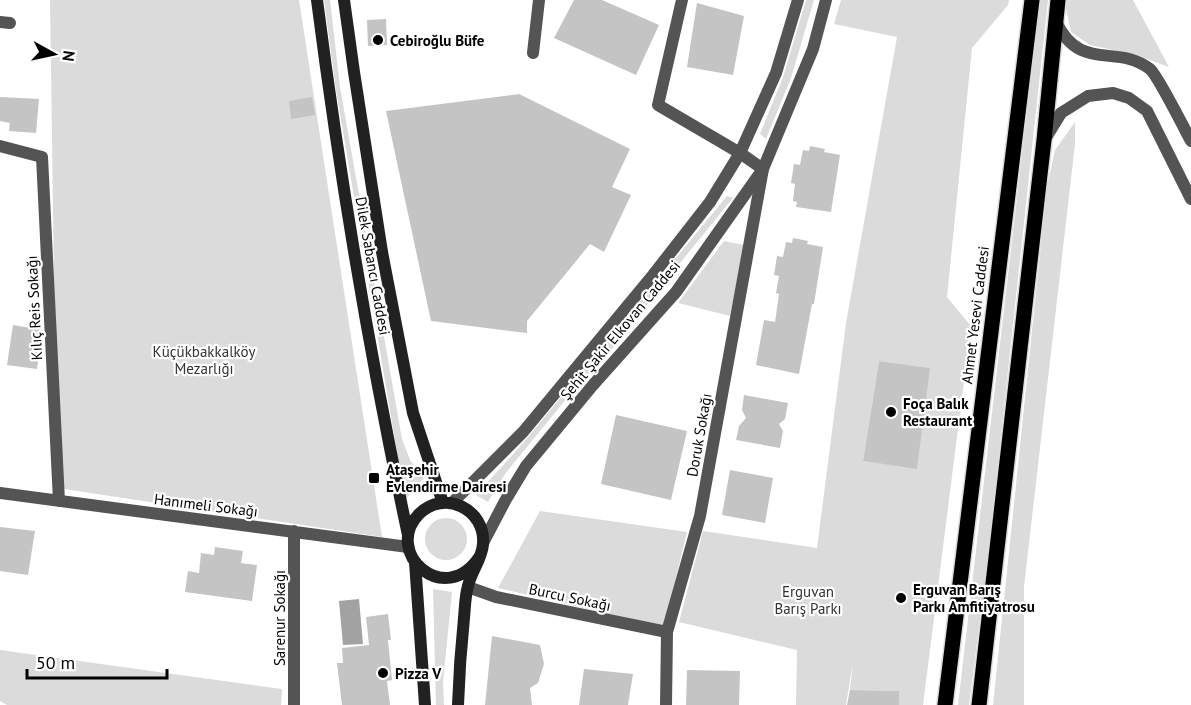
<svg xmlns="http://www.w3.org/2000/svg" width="1191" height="705" font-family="'PT Sans',sans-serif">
<rect width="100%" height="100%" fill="#fff"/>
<!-- green -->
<path fill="#dbdbdb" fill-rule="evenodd" d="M 50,0 L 299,0 L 382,537 L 57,488 Z
M 324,0 L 330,0 L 340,87 L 402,439 L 410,460 L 424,478 L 405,500 L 336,90 Z
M 806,0 L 814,0 L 791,78 L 766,139 L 760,134 L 783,77 Z
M 841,0 L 1009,0 L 1008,5 L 972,48 L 947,297 L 971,326 L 923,705 L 899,705 L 898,691 L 850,690 L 853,662 L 846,705 L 796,705 L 797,650 L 679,622 L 703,531 L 817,548 L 846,323 L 897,37 L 834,24 ZM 879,361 L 929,368 L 917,468 L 863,461 Z
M 1040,0 L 1048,0 L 987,565 L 969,705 L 958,705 Z
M 1064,0 L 1133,0 L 1169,67 L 1136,55 L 1090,45 L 1071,32 Z
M 1075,122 L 1075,144 L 1024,587 L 1024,705 L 993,705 L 1047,187 L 1055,150 Z
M 727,196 L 733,198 L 658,290 L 626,333 L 567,398 L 505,474 L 488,502 L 476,495 L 524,442 Z
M 724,241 L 744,245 L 730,316 L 678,303 Z
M 540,511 L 687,532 L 664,627 L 498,588 Z
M425 539a21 21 0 1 1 42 0a21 21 0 1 1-42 0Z
M 433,589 L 452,592 L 443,682 L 444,705 L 436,705 Z
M 0,650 L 282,689 L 281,705 L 7,705 L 0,701 Z"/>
<!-- water -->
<path fill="#a2a2a2" d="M 359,599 L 363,644 L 343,645 L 339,601 Z"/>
<!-- building -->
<path fill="#c4c4c4" d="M 574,0 L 602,0 L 659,25 L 636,75 L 554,38 Z
M 697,3 L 744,16 L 733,75 L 687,67 Z
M 386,19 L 387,45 L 368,46 L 367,20 Z
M 519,94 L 630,149 L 612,187 L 631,195 L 604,252 L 590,244 L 527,321 L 527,333 L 431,321 L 386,111 Z
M 0,97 L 39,99 L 36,133 L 9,131 L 10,123 L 0,121 Z
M 312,97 L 315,115 L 291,119 L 289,101 Z
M 810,146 L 825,149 L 824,152 L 840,155 L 831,212 L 796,207 L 797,202 L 793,201 L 795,184 L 791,183 L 794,164 L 800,165 L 803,150 L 809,151 Z
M 793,238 L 808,241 L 807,244 L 823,247 L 814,304 L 812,304 L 799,374 L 756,365 L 764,320 L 775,322 L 779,294 L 776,293 L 779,276 L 774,275 L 777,256 L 783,257 L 786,242 L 792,243 Z
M 13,325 L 42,330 L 37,369 L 7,365 Z
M 879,361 L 930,368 L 917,469 L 863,461 Z
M 744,395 L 788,403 L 785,419 L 779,424 L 783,431 L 780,448 L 736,440 L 739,426 L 746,418 L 742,410 Z
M 616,415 L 687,431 L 671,500 L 601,484 Z
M 730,470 L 773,478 L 765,523 L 722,515 Z
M 0,527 L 35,531 L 28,575 L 0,571 Z
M 215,547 L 243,551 L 241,563 L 257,565 L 252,601 L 185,592 L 188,571 L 199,573 L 201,553 L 214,555 Z
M 388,614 L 391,640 L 388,640 L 392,680 L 387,681 L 390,705 L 342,705 L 337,663 L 343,663 L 342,648 L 369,645 L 366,617 Z
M 492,636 L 540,645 L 544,664 L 538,683 L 530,688 L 532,705 L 485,705 Z
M 584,669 L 633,674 L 628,705 L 579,705 Z
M 687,670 L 740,671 L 739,705 L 686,705 Z
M 850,690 L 899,691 L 899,705 L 847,705 Z"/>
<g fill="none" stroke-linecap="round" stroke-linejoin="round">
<defs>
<path id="primary" d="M 945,705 L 1032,0
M 979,705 L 1044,140 L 1058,0"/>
</defs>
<!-- primary casing -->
<use href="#primary" stroke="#dbdbdb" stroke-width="18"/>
<!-- minor -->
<path stroke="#545454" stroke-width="12" d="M 0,22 L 10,23
M 1056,22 C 1081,73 1116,43 1150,69 C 1158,76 1184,128 1191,141
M 533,53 L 539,0
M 1045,139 L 1061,113 L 1088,96 L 1113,93 L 1129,98 L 1147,111 L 1191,199
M 0,146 L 42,157 L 59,501
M 0,493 L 408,547
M 294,531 L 294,705
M 468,587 L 496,597 L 667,632
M 666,705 L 667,632 L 700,516 L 763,169 L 740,153 L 658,105 L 682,0"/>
<!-- tertiary -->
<path stroke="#545454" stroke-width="12" d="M 453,502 L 523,432 L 653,275 L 710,202 L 740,153 L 776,73 L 798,0
M 483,543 L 505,501 L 526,466 L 593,385 L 676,292 L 763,169 L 813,49 L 826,0"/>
<!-- secondary -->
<path stroke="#212121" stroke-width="12" d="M 317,0 C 340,179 370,358 408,535
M 344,0 L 354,72 L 382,252 L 413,413 L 443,503
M 415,562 L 425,705
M 458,705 C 459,676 461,647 464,618 C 465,608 465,596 468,586 C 471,572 482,559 483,544 C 486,509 444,489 419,514 C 382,552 445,610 480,556"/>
<!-- primary -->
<use href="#primary" stroke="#000" stroke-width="15"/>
</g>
<!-- markers -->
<g fill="#000" stroke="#fff" stroke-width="2">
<circle cx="378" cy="40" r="6"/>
<circle cx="891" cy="412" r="6"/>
<rect x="368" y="472" width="12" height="12" rx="3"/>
<circle cx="901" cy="598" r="6"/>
<circle cx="383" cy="673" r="6"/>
</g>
<g text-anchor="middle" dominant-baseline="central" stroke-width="4.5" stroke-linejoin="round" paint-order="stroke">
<!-- poi labels -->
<g font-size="15" font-weight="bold" fill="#000" stroke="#fff" text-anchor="start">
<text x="390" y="40">Cebiroğlu Büfe</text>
<text x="903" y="403">Foça Balık<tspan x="903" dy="17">Restaurant</tspan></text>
<text x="386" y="469">Ataşehir<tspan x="386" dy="17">Evlendirme Dairesi</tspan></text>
<text x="913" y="589">Erguvan Barış<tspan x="913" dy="17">Parkı Amfitiyatrosu</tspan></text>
<text x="395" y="673">Pizza V</text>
</g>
<!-- street labels -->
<g font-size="15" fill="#000" stroke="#fff">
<text transform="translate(373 266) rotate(80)">Dilek Sabancı Caddesi</text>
<text transform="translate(34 308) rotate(-93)">Kılıç Reis Sokağı</text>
<text transform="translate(975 315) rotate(-83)">Ahmet Yesevi Caddesi</text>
<text transform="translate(620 330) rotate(-50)">Şehit Şakir Elkovan Caddesi</text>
<text transform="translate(699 435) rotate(-80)">Doruk Sokağı</text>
<text transform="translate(206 505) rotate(7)">Hanımeli Sokağı</text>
<text transform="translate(570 597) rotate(12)">Burcu Sokağı</text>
<text transform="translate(279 618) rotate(-90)">Sarenur Sokağı</text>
</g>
<!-- park labels -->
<g font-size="15" fill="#323232" stroke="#fff">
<text x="204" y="351">Küçükbakkalköy<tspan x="204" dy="17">Mezarlığı</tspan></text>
<text x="808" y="591">Erguvan<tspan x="808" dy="17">Barış Parkı</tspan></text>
</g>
</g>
<!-- north arrow -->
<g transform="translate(54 54) rotate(98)" stroke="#ffffff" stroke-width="4.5" paint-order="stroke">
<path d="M0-4.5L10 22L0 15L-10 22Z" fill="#000000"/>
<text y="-9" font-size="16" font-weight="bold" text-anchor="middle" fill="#000000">N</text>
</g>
<!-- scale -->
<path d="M27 669v9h140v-9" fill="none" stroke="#000000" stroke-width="3"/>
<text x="36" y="669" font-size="18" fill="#000000" stroke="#ffffff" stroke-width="4.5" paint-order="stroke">50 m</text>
</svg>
